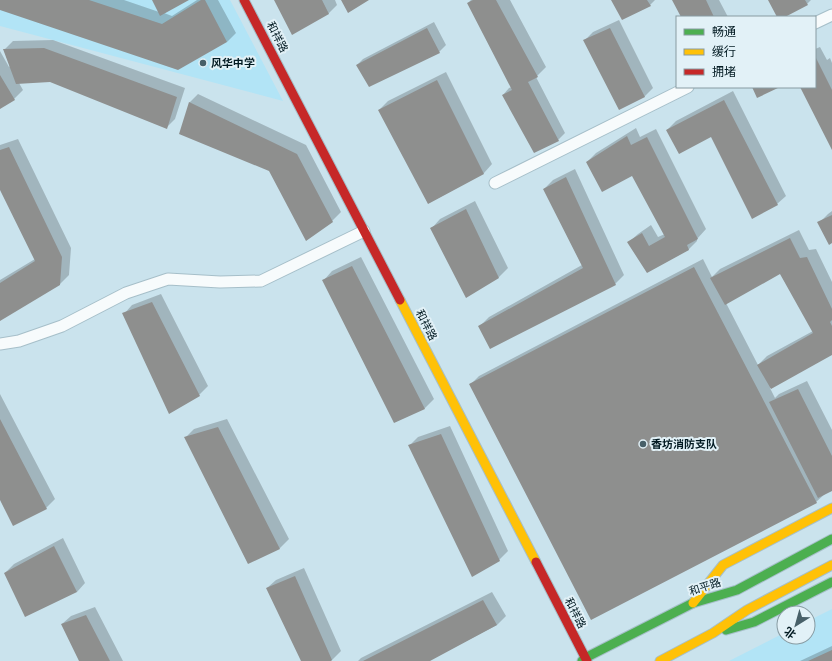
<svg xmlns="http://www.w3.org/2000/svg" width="832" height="661" font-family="'Fira Sans','Noto Sans SC',sans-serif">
<rect width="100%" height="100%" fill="#cae3ed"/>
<!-- built -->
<path fill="#b2e4f6" d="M 0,0 L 230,0 L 283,101 L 0,26 Z
M 832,609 L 832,661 L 729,661 L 784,633 L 784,637 L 808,637 L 808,621 Z"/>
<!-- shadow -->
<path fill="#0003" fill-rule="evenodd" d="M 0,0 L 124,0 L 159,12 L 153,0 L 187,0 L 164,13 L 172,16 L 197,0 L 218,0 L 236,33 L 227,42 L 0,9 Z
M 275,0 L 335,0 L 337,5 L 328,14 Z
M 471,0 L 510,0 L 546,67 L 536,77 L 565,133 L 558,140 L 503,95 L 509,88 L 512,87 L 468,3 Z
M 612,0 L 655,0 L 650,5 Z
M 673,0 L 719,0 L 728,17 L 682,17 Z
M 769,0 L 811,0 L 807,4 L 783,17 L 778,17 Z
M 619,20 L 653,88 L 644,97 L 584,41 L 593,32 Z
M 434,22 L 446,45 L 439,52 L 357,65 L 363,59 Z
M 53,40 L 185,88 L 175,119 L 167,127 L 50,81 L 19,83 L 23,90 L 14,99 L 0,108 L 0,51 L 9,67 L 10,66 L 4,50 L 13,41 Z
M 820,47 L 827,60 L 830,58 L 832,63 L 832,148 L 801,87 L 815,87 L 815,49 Z
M 446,72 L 492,164 L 484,173 L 429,203 L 379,110 L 388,101 Z
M 733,91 L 786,196 L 777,204 L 711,136 L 667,130 L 676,121 Z
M 198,94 L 306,145 L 341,212 L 332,221 L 306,239 L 270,170 L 189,103 Z
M 636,128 L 640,137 L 656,129 L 706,229 L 697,239 L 697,241 L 688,250 L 647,272 L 629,242 L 638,234 L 651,225 L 658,237 L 665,234 L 632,174 L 587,162 L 596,153 Z
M 18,139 L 71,248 L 69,275 L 60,284 L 0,320 L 0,280 L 35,259 L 0,188 L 0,145 Z
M 575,169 L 624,275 L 615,284 L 480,326 L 489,317 L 582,265 L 544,189 L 553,180 Z
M 475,201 L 508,268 L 499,277 L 466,296 L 432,228 L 440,219 Z
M 832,211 L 832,242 L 819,223 L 828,214 Z
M 799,230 L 809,250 L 816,249 L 832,282 L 832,354 L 770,388 L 775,398 L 779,394 L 807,381 L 832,430 L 832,490 L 826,493 L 816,502 L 470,385 L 479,376 L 703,259 L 712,277 L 720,269 ZM 780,273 L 813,331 L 767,356 L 758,365 L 726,303 Z
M 361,257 L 434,399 L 425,408 L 395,422 L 324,280 L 332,271 Z
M 161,294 L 208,386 L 199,395 L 124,314 L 132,305 Z
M 0,394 L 55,499 L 46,508 L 0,498 Z
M 227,419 L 289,539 L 280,548 L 248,563 L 186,437 L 194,429 Z
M 450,426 L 508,551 L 499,560 L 410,445 L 418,437 Z
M 63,538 L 85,583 L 77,592 L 5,573 L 14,564 Z
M 304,568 L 341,651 L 332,660 L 329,661 L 302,661 L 267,588 L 276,580 Z
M 492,592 L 506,616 L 497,625 L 428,661 L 358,661 L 361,658 Z
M 95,607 L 123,661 L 80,661 L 62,624 L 71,616 Z
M 832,646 L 832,661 L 800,661 Z"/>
<!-- building -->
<path fill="#8e8f8e" d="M 0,0 L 89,0 L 162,24 L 201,0 L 205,0 L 227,42 L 178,70 L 0,10 Z
M 152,0 L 189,0 L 160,16 Z
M 274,0 L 322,0 L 329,14 L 292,35 Z
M 341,0 L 369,0 L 348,13 Z
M 473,0 L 496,0 L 538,77 L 528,82 L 559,141 L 534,153 L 502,95 L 512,90 L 467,3 Z
M 611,0 L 647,0 L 651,6 L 622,20 Z
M 672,0 L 706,0 L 714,17 L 681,17 Z
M 768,0 L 805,0 L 808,5 L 785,17 L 777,17 Z
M 427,28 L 440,53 L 369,87 L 356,65 Z
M 610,28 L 645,97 L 619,110 L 583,40 Z
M 44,48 L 177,97 L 167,129 L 50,82 L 16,84 L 3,49 Z
M 815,56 L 832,90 L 832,150 L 800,87 L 815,87 Z
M 0,75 L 15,100 L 0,109 Z
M 437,80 L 484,174 L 428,204 L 378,110 Z
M 752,87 L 780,87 L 757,98 Z
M 724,100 L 778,205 L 752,219 L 711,137 L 679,154 L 666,130 Z
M 189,102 L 297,154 L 333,222 L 306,241 L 269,171 L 179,134 Z
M 627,136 L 631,145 L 647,137 L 698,239 L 687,245 L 689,250 L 647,273 L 627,242 L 642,233 L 649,246 L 665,237 L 632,176 L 602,192 L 586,162 Z
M 9,147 L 62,257 L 60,285 L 0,321 L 0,283 L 35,261 L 0,190 L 0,150 Z
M 566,177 L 616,285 L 490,349 L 478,326 L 583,268 L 543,189 Z
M 466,209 L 499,278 L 466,298 L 430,228 Z
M 832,215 L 832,243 L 829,245 L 817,222 Z
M 790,238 L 800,258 L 807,257 L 832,309 L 832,320 L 830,322 L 832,326 L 832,355 L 771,389 L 757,365 L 813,333 L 780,274 L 725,305 L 710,278 Z
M 352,266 L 425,409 L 394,423 L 322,280 Z
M 694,267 L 817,503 L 591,620 L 469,384 Z
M 152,302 L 200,396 L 169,414 L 122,313 Z
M 798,389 L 832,456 L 832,491 L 818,498 L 769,402 Z
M 0,419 L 47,509 L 13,526 L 0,500 Z
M 218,427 L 280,549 L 248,564 L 184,437 Z
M 441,434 L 500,561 L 472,577 L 408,445 Z
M 54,546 L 77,592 L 25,617 L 4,573 Z
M 295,576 L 332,660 L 331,661 L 301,661 L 266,588 Z
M 483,600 L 497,625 L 430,661 L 363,661 Z
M 86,615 L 110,661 L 79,661 L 61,624 Z
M 832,650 L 832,661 L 808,661 Z"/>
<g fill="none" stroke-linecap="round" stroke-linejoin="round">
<defs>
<path id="street" d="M 815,23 L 832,15
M 495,183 L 688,87
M 0,344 L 19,341 L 62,326 L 126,293 L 168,279 L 220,282 L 261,281 L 364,231"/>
<path id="fast" d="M 726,630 L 754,622 L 832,582
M 582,661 L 585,658 L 693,603 L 737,590 L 832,539"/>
<path id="slow" d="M 400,300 L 536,562
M 693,603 L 723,565 L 832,508
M 660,661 L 713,633 L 747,610 L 832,565"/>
<path id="jam" d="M 244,0 L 400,300
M 536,562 L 587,661"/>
</defs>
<!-- street casing -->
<use href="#street" stroke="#a6bfc9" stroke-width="13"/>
<!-- fast casing -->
<use href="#fast" stroke="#a6bfc9" stroke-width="11"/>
<!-- slow casing -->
<use href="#slow" stroke="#a6bfc9" stroke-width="11"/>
<!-- jam casing -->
<use href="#jam" stroke="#a6bfc9" stroke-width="11"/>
<!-- street -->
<use href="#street" stroke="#f7fbfc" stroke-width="11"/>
<!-- fast -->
<use href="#fast" stroke="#4caf50" stroke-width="9"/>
<!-- slow -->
<use href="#slow" stroke="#ffc107" stroke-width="9"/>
<!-- jam -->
<use href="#jam" stroke="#c62828" stroke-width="9"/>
</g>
<!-- markers -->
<g fill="#486069" stroke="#e2f1f7" stroke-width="1.5">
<circle cx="203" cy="63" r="4"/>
<circle cx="643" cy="444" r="4"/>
</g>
<g text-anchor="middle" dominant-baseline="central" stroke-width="4" stroke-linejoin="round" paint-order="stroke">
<!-- street labels -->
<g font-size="11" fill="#021a22" stroke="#e2f1f7">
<text transform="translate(277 37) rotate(63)">和祥路</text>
<text transform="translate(426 325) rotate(63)">和祥路</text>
<text transform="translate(705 587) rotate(-18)">和平路</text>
<text transform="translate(575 613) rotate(63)">和祥路</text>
</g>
<!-- poi labels -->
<g font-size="11" font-weight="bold" fill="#021a22" stroke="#e2f1f7" text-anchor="start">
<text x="211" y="63">风华中学</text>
<text x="651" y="444">香坊消防支队</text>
</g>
</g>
<!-- legend -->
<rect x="676" y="16" width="140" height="72" fill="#e2f1f7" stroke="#889ba2"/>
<rect x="684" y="29" width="20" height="6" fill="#4caf50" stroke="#889ba2"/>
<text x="712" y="36" font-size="12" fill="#021a22">畅通</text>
<rect x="684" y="49" width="20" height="6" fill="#ffc107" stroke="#889ba2"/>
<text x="712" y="56" font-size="12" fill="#021a22">缓行</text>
<rect x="684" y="69" width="20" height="6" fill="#c62828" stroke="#889ba2"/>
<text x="712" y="76" font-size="12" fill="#021a22">拥堵</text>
<!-- north arrow -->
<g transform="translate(796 625) rotate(217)"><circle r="19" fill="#e2f1f7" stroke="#889ba2"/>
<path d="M0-3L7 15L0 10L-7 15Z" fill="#486069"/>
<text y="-6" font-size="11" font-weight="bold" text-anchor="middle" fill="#021a22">北</text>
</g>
</svg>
